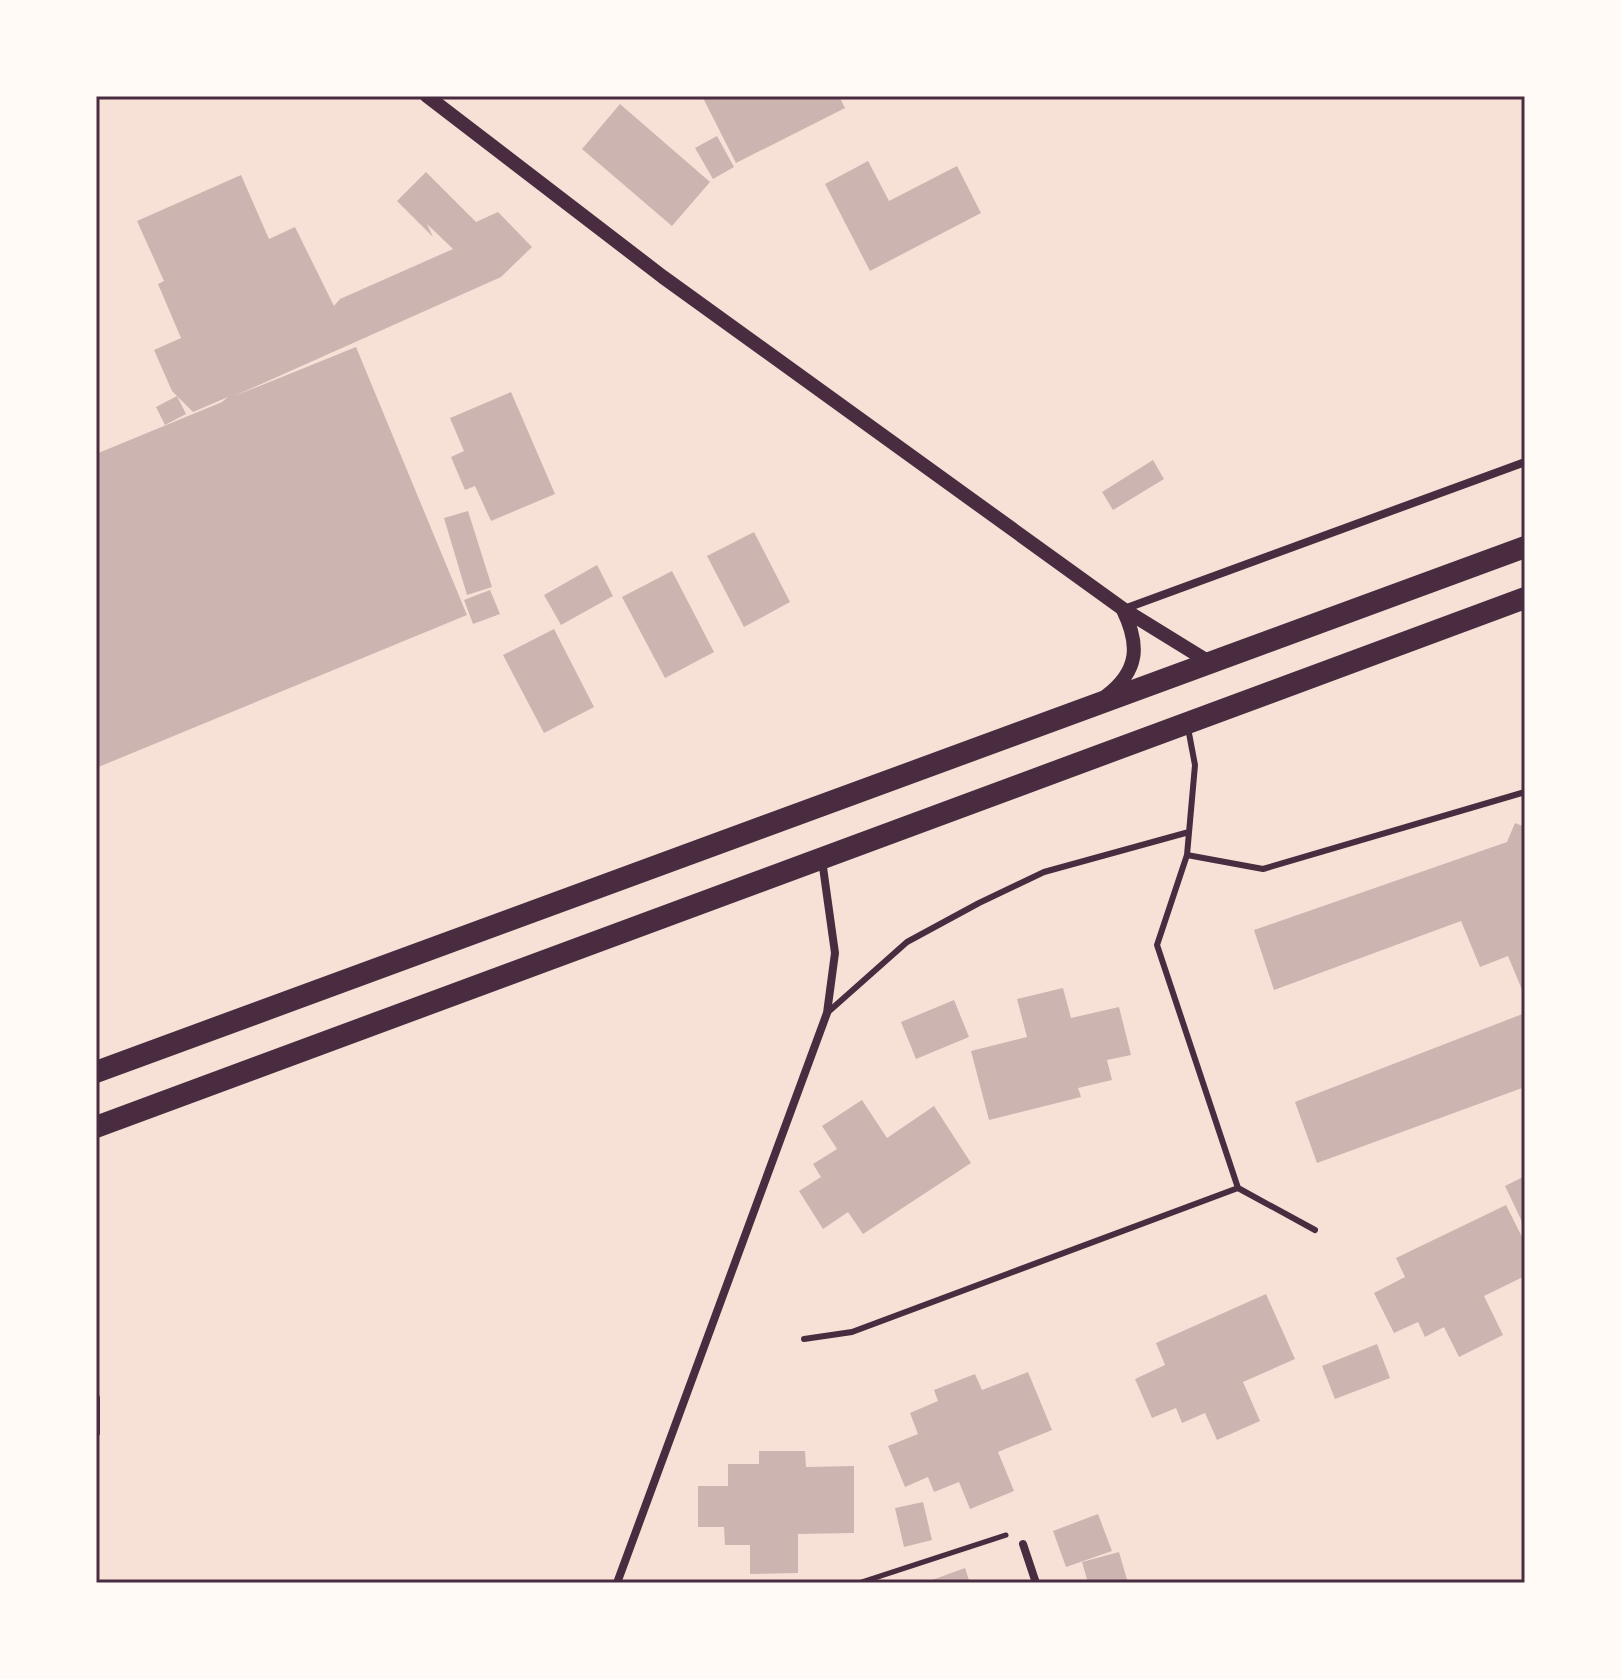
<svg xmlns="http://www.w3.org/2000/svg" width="1621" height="1679" font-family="'DM Sans',sans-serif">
<rect width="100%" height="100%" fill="#f7e1d7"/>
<!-- building -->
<path fill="#ccb4b1" d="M 702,96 L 839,96 L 845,108 L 736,163 Z
M 620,104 L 710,182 L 672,226 L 582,149 Z
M 717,136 L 734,167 L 713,179 L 695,148 Z
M 868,161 L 889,201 L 957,166 L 981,213 L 870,271 L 825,184 Z
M 426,172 L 476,222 L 498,212 L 532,247 L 501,277 L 232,397 L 356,347 L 467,615 L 96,768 L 96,454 L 222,402 L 228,397 L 193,412 L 172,391 L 154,350 L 181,338 L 158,284 L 164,281 L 137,221 L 241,175 L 269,239 L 295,227 L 334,306 L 340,299 L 453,249 L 427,224 L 433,237 L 397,201 Z
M 511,392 L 555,494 L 491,521 L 475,486 L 465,490 L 451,457 L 464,451 L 450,418 Z
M 177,396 L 186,414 L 165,425 L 156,407 Z
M 1153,460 L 1164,479 L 1113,510 L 1102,492 Z
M 468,511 L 492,587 L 467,595 L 444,518 Z
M 754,532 L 790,602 L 744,627 L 707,556 Z
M 597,565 L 613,596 L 561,625 L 544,595 Z
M 672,571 L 714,652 L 665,678 L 622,597 Z
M 490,590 L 500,614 L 473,624 L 464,600 Z
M 554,629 L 594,707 L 544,733 L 503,655 Z
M 1515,823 L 1525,827 L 1525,997 L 1508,956 L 1480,967 L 1461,921 L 1274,990 L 1254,930 L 1507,842 Z
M 1063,988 L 1071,1018 L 1119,1007 L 1131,1055 L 1107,1060 L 1112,1080 L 1078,1088 L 1081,1097 L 989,1120 L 971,1051 L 1027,1037 L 1017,999 Z
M 954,1000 L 969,1037 L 916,1059 L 901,1022 Z
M 1525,1013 L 1525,1087 L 1317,1163 L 1295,1102 Z
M 862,1100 L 887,1138 L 934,1106 L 971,1163 L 863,1234 L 848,1212 L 823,1229 L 799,1191 L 821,1177 L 813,1164 L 837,1149 L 822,1126 Z
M 1525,1176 L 1525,1228 L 1505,1186 Z
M 1506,1205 L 1525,1243 L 1525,1276 L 1484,1296 L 1503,1335 L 1459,1357 L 1444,1327 L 1425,1337 L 1418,1322 L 1394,1333 L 1374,1293 L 1405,1277 L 1396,1258 Z
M 1266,1294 L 1295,1359 L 1243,1382 L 1260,1421 L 1217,1440 L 1205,1413 L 1182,1423 L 1176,1408 L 1152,1418 L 1135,1379 L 1165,1365 L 1156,1343 Z
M 1377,1344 L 1390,1378 L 1335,1399 L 1322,1366 Z
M 1028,1372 L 1052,1430 L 998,1452 L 1014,1491 L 970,1509 L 959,1482 L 934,1492 L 928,1477 L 905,1487 L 888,1446 L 918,1434 L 910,1413 L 938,1401 L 934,1390 L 975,1374 L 982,1390 Z
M 759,1451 L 805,1451 L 806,1467 L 854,1466 L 854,1533 L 798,1534 L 798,1573 L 750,1574 L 750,1545 L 725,1545 L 724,1527 L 698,1527 L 698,1486 L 728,1486 L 728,1464 L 759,1464 Z
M 923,1502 L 932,1540 L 904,1547 L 895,1508 Z
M 1098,1514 L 1112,1551 L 1066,1567 L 1053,1531 Z
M 1119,1552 L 1128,1583 L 1088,1583 L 1082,1562 Z
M 965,1568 L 970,1583 L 924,1583 Z"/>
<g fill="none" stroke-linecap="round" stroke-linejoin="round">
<!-- path -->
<path stroke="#4a2c40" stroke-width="5" d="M 859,1583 L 1006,1535"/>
<!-- service -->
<path stroke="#4a2c40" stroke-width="6" d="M 1187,855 L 1263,869 L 1525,792
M 827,1013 L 907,942 L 979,903 L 1044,872 L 1189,832
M 1238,1188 L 1315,1230
M 804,1339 L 852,1332 L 1238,1188 L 1157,945 L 1187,855 L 1195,765 L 1188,728"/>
<!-- minor -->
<path stroke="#4a2c40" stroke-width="8" d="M 1124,609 L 1525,462
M 96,1398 L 96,1433
M 1023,1544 L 1036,1583
M 617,1583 L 827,1013 L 835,953 L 822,860"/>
<!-- tertiary -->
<path stroke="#4a2c40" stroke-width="14" d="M 427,96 L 663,277 L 1123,609 L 1209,662
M 1106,696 C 1139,671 1140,645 1123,610"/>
<!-- trunk -->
<path stroke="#4a2c40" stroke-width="22" d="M 96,1072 L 1525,547
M 96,1127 L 1525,598"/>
</g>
<!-- border -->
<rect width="1621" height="1679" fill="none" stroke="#fffaf5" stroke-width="196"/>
<rect x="98" y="98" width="1425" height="1483" fill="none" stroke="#4a2c40" stroke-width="3"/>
</svg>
